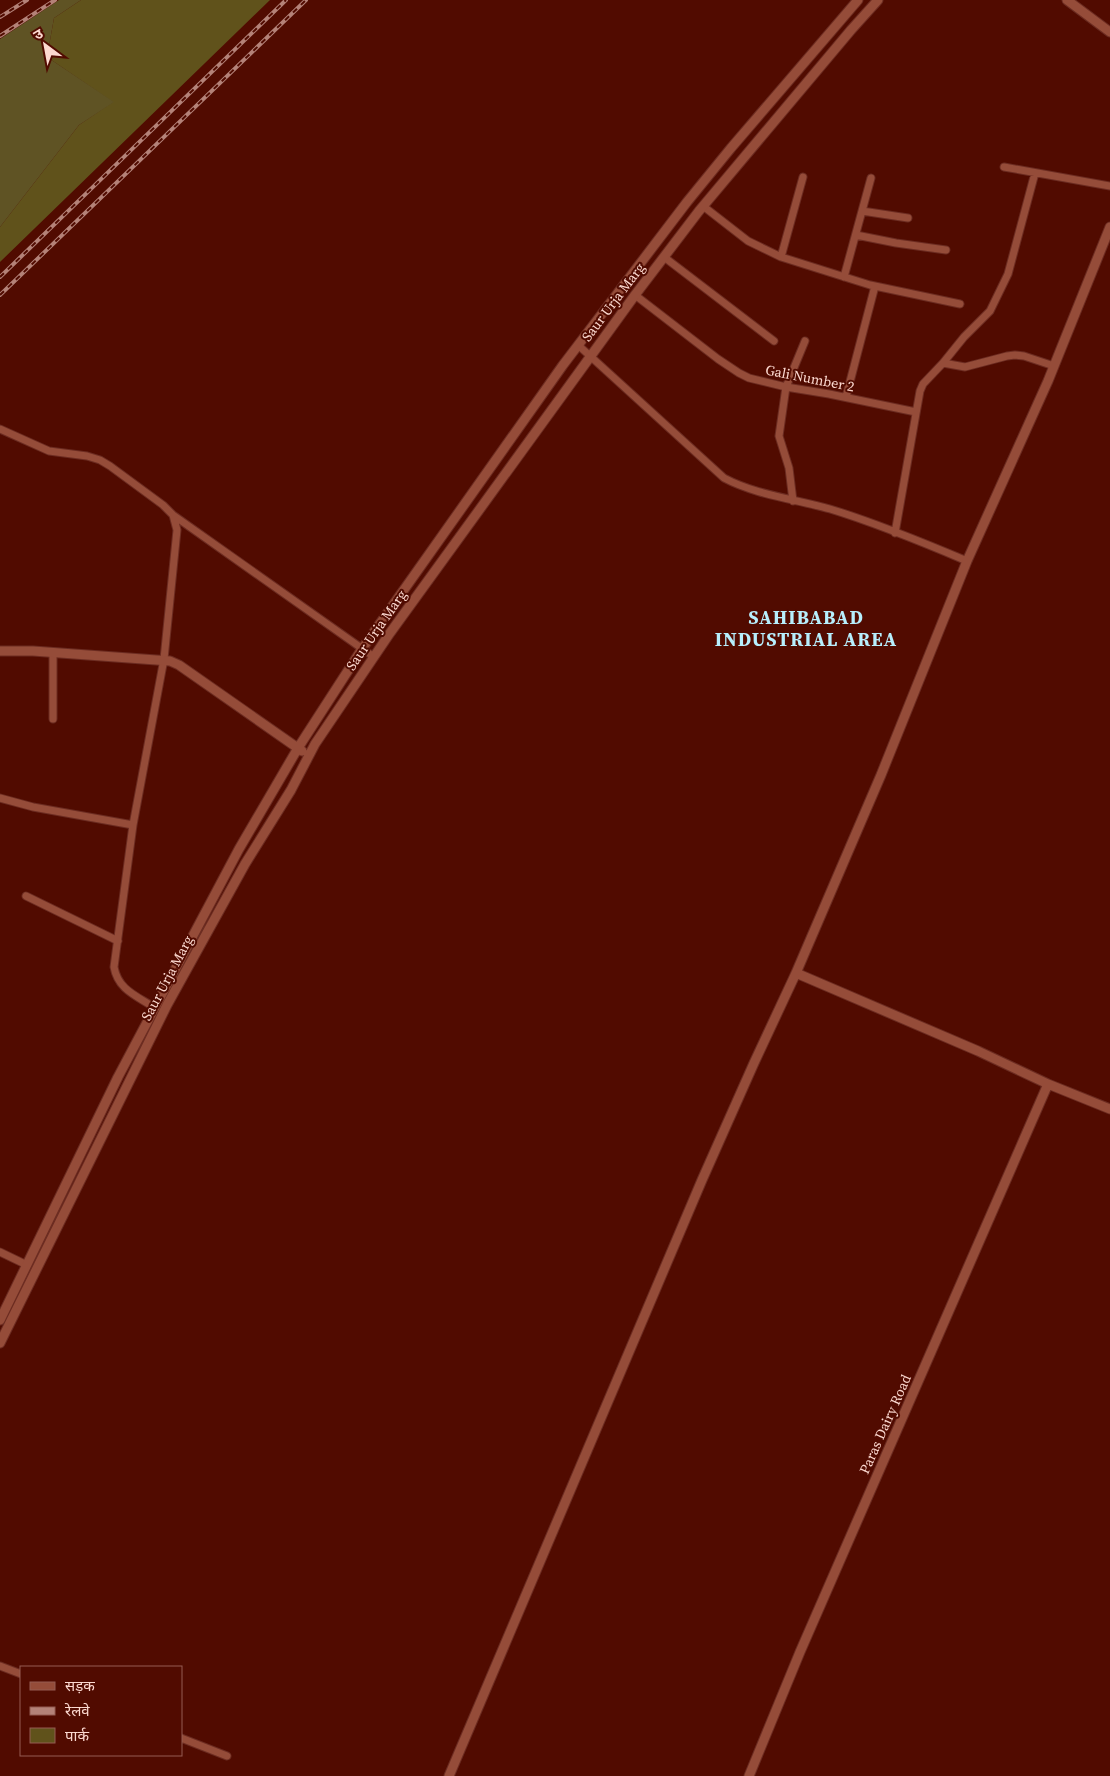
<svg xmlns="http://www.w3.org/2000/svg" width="1110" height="1776" font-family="'Source Serif 4','Noto Sans Devanagari',serif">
<rect width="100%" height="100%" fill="#510b00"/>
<!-- green -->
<path fill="#60521b" d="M 81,0 L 270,0 L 0,262 L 0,227 L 79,125 L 113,102 L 47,57 L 54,18 Z"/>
<!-- forest -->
<path fill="#5f5324" d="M 59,0 L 81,0 L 54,18 L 47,57 L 114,102 L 79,125 L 0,227 L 0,39 Z"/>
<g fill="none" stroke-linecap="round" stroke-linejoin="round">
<defs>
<path id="minor" d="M 1004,167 L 1110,186
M 703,206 L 748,241 L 781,257 L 870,285 L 960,304
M 862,211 L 908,218
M 856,235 L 896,243 L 946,250
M 664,257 L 774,341
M 781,257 L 803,177
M 844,277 L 871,178
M 635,295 L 718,359 L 739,373 L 749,378 L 786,387 L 829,394 L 916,412
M 578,345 L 724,478 C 756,495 795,499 830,509 C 876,523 922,542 967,561
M 943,363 L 965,367 L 1007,356 L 1015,355 L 1024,356 L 1054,366
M 846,397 L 875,286
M 0,429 L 49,451 L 87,456 L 100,460 L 110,466 L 163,505 L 173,515 L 374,657
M 793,501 L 789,468 L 779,436 L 786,387 L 805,341
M 895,533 L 920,391 L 923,384 L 943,363 L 964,337 L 990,311 L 1008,274 L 1035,173
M 53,652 L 53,719
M 0,798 L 33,807 L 133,825
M 26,896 L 118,941
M 155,1008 C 137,996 118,990 114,967 L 133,825 L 164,659 L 177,530 L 173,515
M 0,1252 L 27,1265
M 0,1666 L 21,1674
M 181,1738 L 227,1756"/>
<path id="tertiary" d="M 1067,0 L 1110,32
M 0,651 L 33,651 L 170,661 L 179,665 L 302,751
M 796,973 L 978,1051 L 1048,1084 L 1110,1109
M 0,1320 L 118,1077 L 239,849 L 298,748 L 362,649 L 563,365 L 687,202 L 731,148 L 858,0
M 0,1343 L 167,1005 L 245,864 L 291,790 L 315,744 L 390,633 L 635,295 L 699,211 L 851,30 L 878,0
M 449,1776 L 702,1180 L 754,1063 L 796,973 L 881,775 L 967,561 L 1048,381 L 1110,227
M 749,1776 L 800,1652 L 1048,1084"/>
</defs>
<!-- minor casing -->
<use href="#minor" stroke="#6c2c21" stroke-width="9"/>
<!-- tertiary casing -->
<use href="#tertiary" stroke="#6c2c21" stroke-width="11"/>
<!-- minor -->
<use href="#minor" stroke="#954c39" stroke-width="7"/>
<!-- tertiary -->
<use href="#tertiary" stroke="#954c39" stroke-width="9"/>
<defs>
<path id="rail" d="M 0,17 L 27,0
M 0,36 L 55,0
M 0,277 L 286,0
M 0,295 L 306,0"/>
</defs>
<!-- rail casing -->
<use href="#rail" stroke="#b48278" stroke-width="4"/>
<!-- rail -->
<use href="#rail" stroke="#510b00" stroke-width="2" stroke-dasharray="5.5" stroke-linecap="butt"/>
</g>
<g text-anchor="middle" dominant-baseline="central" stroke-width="4" stroke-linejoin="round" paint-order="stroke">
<!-- street labels -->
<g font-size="14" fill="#fcd9d0" stroke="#510b00">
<text transform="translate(613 302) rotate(-53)">Saur Urja Marg</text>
<text transform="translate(810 378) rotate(11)">Gali Number 2</text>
<text transform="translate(376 630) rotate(-55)">Saur Urja Marg</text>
<text transform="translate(167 978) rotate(-62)">Saur Urja Marg</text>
<text transform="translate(885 1424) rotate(-66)">Paras Dairy Road</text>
</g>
<!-- district labels -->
<g font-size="19" font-weight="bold" letter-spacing="1" fill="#b7effd" stroke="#510b00">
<text x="806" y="617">SAHIBABAD<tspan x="806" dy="22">INDUSTRIAL AREA</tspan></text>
</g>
</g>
<!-- legend -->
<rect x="20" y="1666" width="162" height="90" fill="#510b00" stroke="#955d53"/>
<rect x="30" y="1682" width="25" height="8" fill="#954c39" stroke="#955d53"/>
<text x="65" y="1691" font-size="15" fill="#fcd9d0">सड़क</text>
<rect x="30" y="1707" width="25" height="8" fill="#b48278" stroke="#955d53"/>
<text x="65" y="1716" font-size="15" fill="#fcd9d0">रेलवे</text>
<rect x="30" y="1728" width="25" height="15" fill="#60521b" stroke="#955d53"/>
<text x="65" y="1741" font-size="15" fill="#fcd9d0">पार्क</text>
<!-- north arrow -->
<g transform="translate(45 45) rotate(328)" stroke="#510b00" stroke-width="4" paint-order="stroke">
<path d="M0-4L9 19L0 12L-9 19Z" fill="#fcd9d0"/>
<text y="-8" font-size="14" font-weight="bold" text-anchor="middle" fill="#fcd9d0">उ</text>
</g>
</svg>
